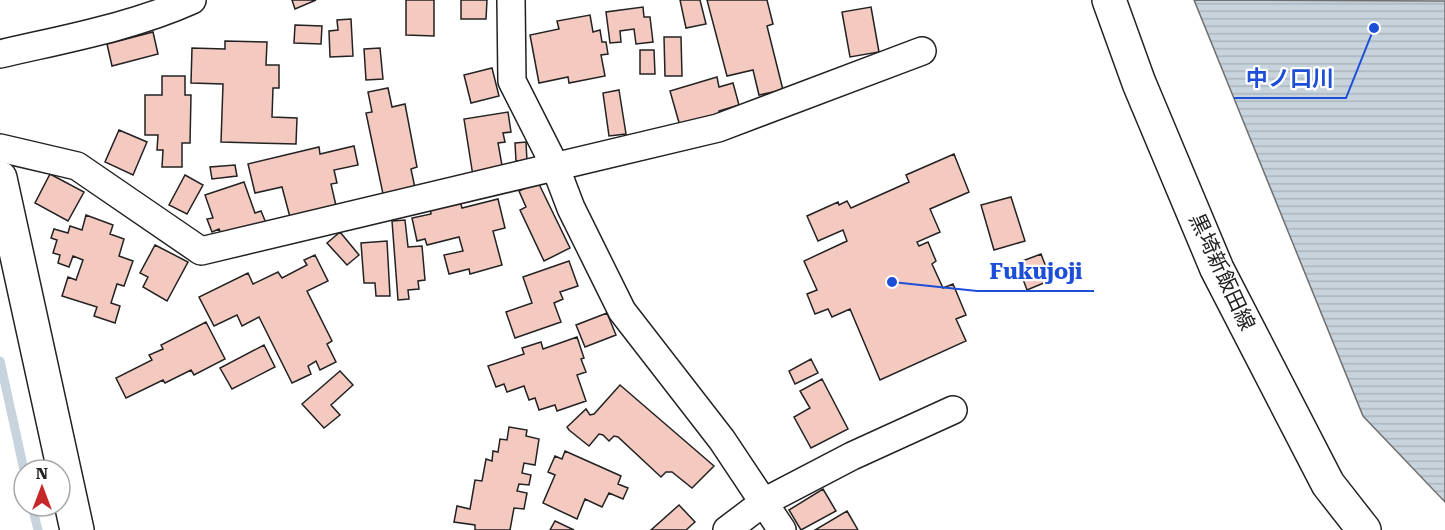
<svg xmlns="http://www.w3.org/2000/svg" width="1445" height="530" font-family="'Roboto Serif','Noto Sans JP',serif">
<defs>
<pattern id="water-rules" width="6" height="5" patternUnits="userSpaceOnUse" patternTransform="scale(1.5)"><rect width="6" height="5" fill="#c7d3dd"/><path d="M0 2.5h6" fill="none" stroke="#abb5bd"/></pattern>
</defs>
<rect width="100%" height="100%" fill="#fff"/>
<!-- water -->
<path fill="url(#water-rules)" stroke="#6f6f6f" stroke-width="1.5" d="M 1194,0 L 1445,1 L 1445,502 L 1363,416 Z"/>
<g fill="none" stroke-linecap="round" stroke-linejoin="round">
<!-- stream -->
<path stroke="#c7d3dd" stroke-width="9" d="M 0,361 L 24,470
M 32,506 L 38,530"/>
</g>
<!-- building -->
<path fill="#f3c9c0" stroke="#222" stroke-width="1.5" d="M 292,0 L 316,0 L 295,9 Z
M 406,0 L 434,0 L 434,36 L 406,35 Z
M 461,0 L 487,0 L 486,19 L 461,19 Z
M 680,0 L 700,0 L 706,24 L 686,28 Z
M 707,0 L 767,0 L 773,24 L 767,26 L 783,90 L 759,95 L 753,70 L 727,76 Z
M 643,7 L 644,17 L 650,17 L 653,42 L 636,44 L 634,29 L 620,31 L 621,42 L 610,43 L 606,12 Z
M 871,7 L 879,52 L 850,57 L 842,12 Z
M 590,15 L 593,32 L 600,30 L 602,42 L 606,42 L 608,54 L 601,55 L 605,76 L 569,83 L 568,77 L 539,83 L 530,35 L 559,29 L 557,21 Z
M 351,19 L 353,56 L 330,57 L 329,31 L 338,30 L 337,20 Z
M 295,25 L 322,26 L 321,44 L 294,43 Z
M 153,32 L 158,54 L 112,66 L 107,44 Z
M 664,37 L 681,37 L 682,76 L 665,76 Z
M 225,41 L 267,42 L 266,65 L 279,65 L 279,88 L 273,88 L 272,117 L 297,118 L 296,144 L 221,142 L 223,84 L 191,83 L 192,48 L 225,49 Z
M 380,48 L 383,79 L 366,80 L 364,49 Z
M 640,50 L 654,50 L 655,74 L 640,74 Z
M 492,68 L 499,96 L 471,103 L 464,75 Z
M 162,76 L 185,76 L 185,95 L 191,95 L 190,143 L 182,143 L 182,167 L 162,167 L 163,150 L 157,150 L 158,135 L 145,135 L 145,95 L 162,95 Z
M 717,77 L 719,87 L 733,83 L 739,105 L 719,111 L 720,116 L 680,126 L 670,91 Z
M 388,88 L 392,107 L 405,104 L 417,167 L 411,169 L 415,188 L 383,194 L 366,113 L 372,112 L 368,92 Z
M 619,90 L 626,134 L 609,136 L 603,93 Z
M 508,112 L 511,132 L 503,133 L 505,142 L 498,143 L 503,171 L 473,176 L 464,119 Z
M 119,130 L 147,142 L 133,175 L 105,162 Z
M 526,142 L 527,161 L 516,161 L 515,143 Z
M 354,146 L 358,165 L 334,170 L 337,183 L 331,184 L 337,210 L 291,221 L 282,187 L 255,193 L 248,164 L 319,147 L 320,154 Z
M 954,154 L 969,192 L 930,209 L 940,232 L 917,242 L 919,246 L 928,242 L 936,261 L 932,264 L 943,288 L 953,284 L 966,315 L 956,319 L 966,341 L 880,380 L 850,309 L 832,317 L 828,309 L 815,314 L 807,294 L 817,290 L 804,261 L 847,241 L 843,230 L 818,241 L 807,216 L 838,202 L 839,205 L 847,201 L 851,208 L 909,182 L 906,175 Z
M 235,165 L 237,176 L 212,179 L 210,167 Z
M 50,174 L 84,192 L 68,221 L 35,203 Z
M 185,175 L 203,185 L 187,214 L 169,205 Z
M 244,182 L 255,213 L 261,211 L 266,223 L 223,238 L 219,229 L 212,232 L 207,219 L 213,218 L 205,195 Z
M 538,182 L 570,248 L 544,261 L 520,210 L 526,207 L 519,191 Z
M 1011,197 L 1025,241 L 994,250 L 981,205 Z
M 498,199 L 505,228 L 493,231 L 502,265 L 470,274 L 469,269 L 449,274 L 444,255 L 463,251 L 459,237 L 427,245 L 425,239 L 417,241 L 412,218 L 431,214 L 430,208 L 460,201 L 462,208 Z
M 86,215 L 113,225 L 110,234 L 124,239 L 119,256 L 133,261 L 124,286 L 117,284 L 111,303 L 120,306 L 115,323 L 94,316 L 97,307 L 62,296 L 68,277 L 76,280 L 83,260 L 73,256 L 69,267 L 58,263 L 60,255 L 53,253 L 57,240 L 51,238 L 54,229 L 68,233 L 70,226 L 82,230 Z
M 405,220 L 408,247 L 422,246 L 425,280 L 418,281 L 419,289 L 408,290 L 409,299 L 398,300 L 392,221 Z
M 340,232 L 359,255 L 347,265 L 327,243 Z
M 387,241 L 390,296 L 376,296 L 375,283 L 364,283 L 361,243 Z
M 155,245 L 188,262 L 167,301 L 143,287 L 148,277 L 140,273 Z
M 1041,254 L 1051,280 L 1027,290 L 1017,263 Z
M 315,255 L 328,281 L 307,291 L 332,341 L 327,344 L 336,362 L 320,370 L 316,361 L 308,366 L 311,374 L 292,383 L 259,317 L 242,326 L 237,315 L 214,326 L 199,297 L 248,273 L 253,284 L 278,272 L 282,278 L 307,265 L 304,260 Z
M 569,261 L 578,286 L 560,292 L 563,299 L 554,303 L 561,322 L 515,338 L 506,312 L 532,303 L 523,277 Z
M 607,313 L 616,335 L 585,347 L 576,325 Z
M 206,322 L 225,359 L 194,375 L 191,370 L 165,383 L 163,380 L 126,398 L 116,378 L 152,360 L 149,355 L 163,349 L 161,345 Z
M 577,337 L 584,358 L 581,359 L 586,372 L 577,375 L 586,401 L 557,411 L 555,405 L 539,410 L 535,398 L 529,400 L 524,386 L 507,392 L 504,384 L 496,387 L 488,366 L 524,354 L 522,348 L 541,342 L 543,349 Z
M 264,345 L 275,367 L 232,389 L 220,368 Z
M 811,359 L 818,373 L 795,384 L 789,371 Z
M 340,371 L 353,385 L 331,405 L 340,415 L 324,428 L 302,404 Z
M 822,379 L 848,429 L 811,448 L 794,417 L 810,408 L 800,391 Z
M 620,385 L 714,466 L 692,488 L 672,472 L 666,472 L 661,477 L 618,437 L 614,436 L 609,441 L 603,435 L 599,434 L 589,446 L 569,430 L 567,427 L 586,409 L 590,415 L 594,414 Z
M 509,427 L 527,430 L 526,436 L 539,439 L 535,465 L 524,463 L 522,473 L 531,475 L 529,485 L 519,484 L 517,491 L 527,493 L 524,509 L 514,508 L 510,530 L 475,530 L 475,525 L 454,522 L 457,506 L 470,509 L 475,480 L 482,481 L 486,459 L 492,461 L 493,451 L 498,452 L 500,439 L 507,440 Z
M 565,451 L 621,476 L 618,484 L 628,488 L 623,499 L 609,493 L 602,507 L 585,499 L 577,519 L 543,503 L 555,475 L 548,472 L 555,456 L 562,459 Z
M 823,489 L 836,511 L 801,530 L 789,510 Z
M 679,505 L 695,522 L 686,530 L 651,530 Z
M 847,511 L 858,530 L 815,530 Z
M 555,521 L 574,530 L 550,530 Z"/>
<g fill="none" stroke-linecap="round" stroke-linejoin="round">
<defs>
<path id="street" d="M 511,0 L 512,81 L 555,166 L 571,208 L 622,311 L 722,440 L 782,530
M 0,54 C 64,39 132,27 192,0
M 0,148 L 77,166 L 201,251 L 718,128 L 922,51
M 727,530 L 764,502 L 852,456 L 953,410"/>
<path id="secondary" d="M 1109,0 L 1139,83 L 1217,269 L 1328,484 L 1364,530
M 0,178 L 77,530"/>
</defs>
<!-- street casing -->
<use href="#street" stroke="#222" stroke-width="30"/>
<!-- secondary casing -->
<use href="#secondary" stroke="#222" stroke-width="36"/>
<!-- street -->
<use href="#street" stroke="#fff" stroke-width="27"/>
<!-- secondary -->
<use href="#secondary" stroke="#fff" stroke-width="33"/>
</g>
<g text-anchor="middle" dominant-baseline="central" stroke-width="4.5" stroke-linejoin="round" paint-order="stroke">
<!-- street labels -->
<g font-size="21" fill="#222" stroke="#fff">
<text transform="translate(1222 272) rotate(65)">黒埼新飯田線</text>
</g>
</g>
<!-- callouts -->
<path fill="none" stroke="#1d4ed8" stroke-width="2" d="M1374 28L1346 98H1234M892 282L977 291H1094"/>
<g fill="#1d4ed8" stroke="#fff" stroke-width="2">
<circle cx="1374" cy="28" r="6"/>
<circle cx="892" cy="282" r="6"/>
</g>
<g font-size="22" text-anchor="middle" font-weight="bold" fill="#1d4ed8" stroke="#fff" stroke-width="4.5" stroke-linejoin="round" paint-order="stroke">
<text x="1290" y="86">中ノ口川</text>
<text x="1036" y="279">Fukujoji</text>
</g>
<!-- north arrow -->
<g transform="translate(42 488)"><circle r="28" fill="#ffffff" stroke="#a7a7a7" stroke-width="1.5"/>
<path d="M0-4.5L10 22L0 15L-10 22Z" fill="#c62828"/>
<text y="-9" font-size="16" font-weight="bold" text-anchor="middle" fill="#222222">N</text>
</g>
</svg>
